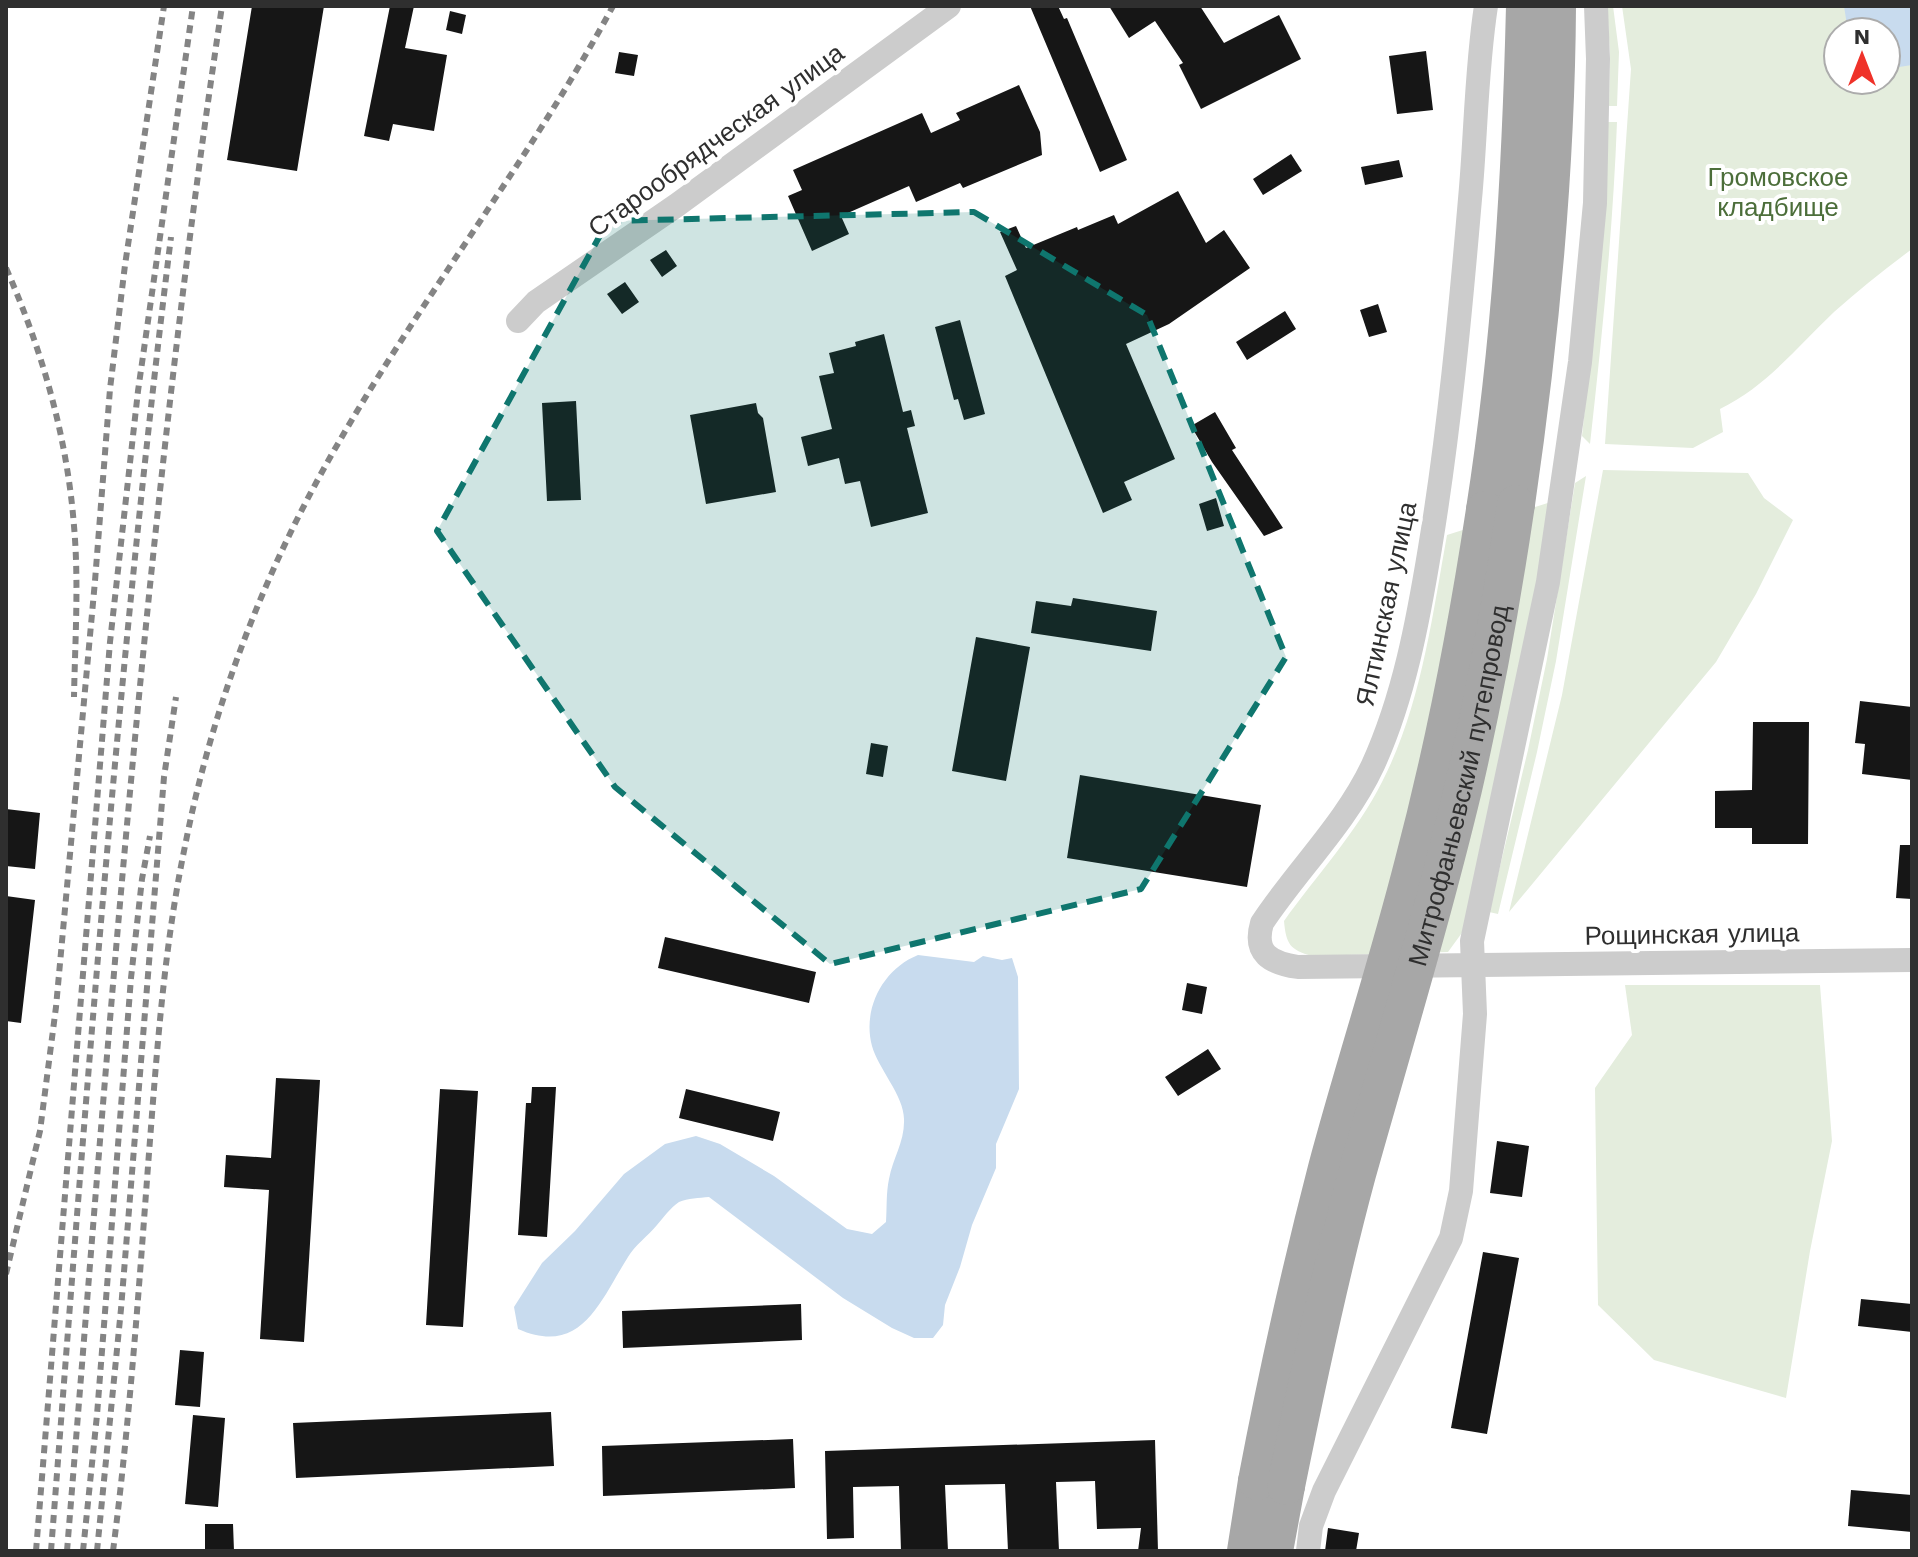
<svg xmlns="http://www.w3.org/2000/svg" width="1918" height="1557" font-family="'Work Sans',sans-serif">
<rect width="100%" height="100%" fill="#fff"/>
<!-- green -->
<path fill="#e4eddd" fill-rule="evenodd" d="M 1607,6 L 1613,6 L 1619,52 L 1617,106 L 1609,106 L 1610,53 Z
M 1622,6 L 1912,6 L 1912,249 C 1885,269 1859,290 1834,312 C 1797,347 1767,386 1720,409 L 1723,432 L 1693,448 L 1605,444 L 1631,69 ZM 1838,32 L 1886,32 L 1886,80 L 1838,80 Z
M 1608,122 L 1617,122 C 1613,230 1602,337 1590,444 L 1582,436 L 1598,283 Z
M 1603,470 L 1748,473 L 1764,498 L 1793,520 L 1756,594 L 1716,662 L 1509,912 L 1562,695 Z
M 1586,476 L 1556,661 L 1537,752 L 1498,914 L 1489,912 L 1528,750 L 1547,659 L 1575,483 Z
M 1554,501 L 1464,930 L 1448,952 L 1312,956 C 1290,950 1286,944 1284,921 C 1316,876 1357,832 1382,782 C 1421,706 1432,618 1447,535 Z
M 1625,985 L 1820,985 L 1832,1141 L 1810,1251 L 1786,1398 L 1654,1360 L 1598,1305 L 1595,1088 L 1632,1035 Z"/>
<!-- water -->
<path fill="#c8dbee" d="M 1844,6 L 1912,6 L 1912,65 L 1886,69 L 1886,32 L 1848,32 Z
M 918,955 L 974,962 L 983,956 L 1002,960 L 1012,958 L 1018,977 L 1019,1089 L 996,1144 L 996,1168 L 972,1225 L 960,1267 L 945,1305 L 943,1325 L 933,1338 L 914,1338 L 892,1328 L 843,1298 L 709,1197 C 699,1198 688,1198 679,1202 C 671,1207 663,1218 657,1225 C 648,1236 635,1245 628,1257 C 600,1301 582,1357 518,1329 L 514,1307 L 542,1263 L 575,1231 L 624,1174 L 665,1144 L 696,1136 L 720,1144 L 774,1176 L 847,1229 L 872,1234 L 886,1222 C 887,1208 886,1193 889,1179 C 893,1158 905,1141 904,1119 C 904,1096 878,1068 872,1046 C 862,1009 883,969 918,955 Z"/>
<!-- building -->
<path fill="#161616" d="M 252,6 L 324,6 L 297,171 L 227,160 Z
M 390,6 L 414,6 L 405,48 L 447,55 L 434,131 L 393,124 L 389,141 L 364,136 Z
M 1030,6 L 1058,6 L 1064,19 L 1067,18 L 1127,160 L 1100,172 Z
M 1109,6 L 1200,6 L 1224,43 L 1279,15 L 1301,59 L 1201,109 L 1179,65 L 1183,63 L 1155,21 L 1129,38 Z
M 450,11 L 466,15 L 462,34 L 446,30 Z
M 1426,51 L 1433,110 L 1397,114 L 1389,56 Z
M 619,52 L 638,55 L 634,76 L 615,73 Z
M 1019,85 L 1040,132 L 1042,155 L 963,188 L 960,183 L 916,202 L 909,186 L 841,216 L 849,234 L 812,251 L 788,196 L 802,190 L 793,170 L 922,113 L 931,133 L 960,120 L 956,113 Z
M 1291,154 L 1302,171 L 1263,195 L 1253,179 Z
M 1399,160 L 1403,177 L 1365,185 L 1361,167 Z
M 1178,191 L 1206,243 L 1224,230 L 1250,268 L 1169,324 L 1126,344 L 1175,459 L 1124,482 L 1132,500 L 1103,513 L 1005,276 L 1017,270 L 1000,232 L 1016,226 L 1026,248 L 1077,227 L 1078,230 L 1114,215 L 1118,224 Z
M 666,250 L 677,266 L 662,277 L 650,260 Z
M 625,282 L 639,302 L 622,314 L 607,294 Z
M 1378,304 L 1387,332 L 1369,337 L 1360,310 Z
M 1285,311 L 1296,329 L 1247,360 L 1236,342 Z
M 960,320 L 985,414 L 964,420 L 958,399 L 954,400 L 935,327 Z
M 884,334 L 903,412 L 911,410 L 915,426 L 907,428 L 928,513 L 871,527 L 860,481 L 845,484 L 839,458 L 808,466 L 801,437 L 832,429 L 819,376 L 834,373 L 829,353 L 856,346 L 855,342 Z
M 576,401 L 581,500 L 547,501 L 542,403 Z
M 756,403 L 758,413 L 763,418 L 776,492 L 706,504 L 690,415 Z
M 1215,412 L 1236,448 L 1232,450 L 1283,528 L 1264,536 L 1212,462 L 1191,426 Z
M 1216,498 L 1224,526 L 1207,531 L 1199,504 Z
M 1073,598 L 1157,611 L 1151,651 L 1031,633 L 1036,601 L 1071,606 Z
M 976,637 L 1030,647 L 1006,781 L 952,771 Z
M 1860,701 L 1912,707 L 1912,780 L 1862,774 L 1865,744 L 1855,743 Z
M 1753,722 L 1809,722 L 1808,844 L 1752,844 L 1752,828 L 1715,828 L 1715,791 L 1752,790 Z
M 871,743 L 888,746 L 883,777 L 866,774 Z
M 1080,775 L 1261,805 L 1247,887 L 1067,858 Z
M 6,809 L 40,813 L 35,869 L 6,866 Z
M 1900,845 L 1912,845 L 1912,899 L 1896,898 Z
M 6,896 L 35,900 L 21,1023 L 6,1021 Z
M 665,937 L 816,972 L 809,1003 L 658,968 Z
M 1187,983 L 1207,987 L 1202,1014 L 1182,1010 Z
M 1208,1049 L 1221,1069 L 1178,1096 L 1165,1077 Z
M 276,1078 L 320,1080 L 304,1342 L 260,1339 L 269,1190 L 224,1187 L 226,1155 L 271,1158 Z
M 532,1087 L 556,1087 L 547,1237 L 518,1235 L 526,1103 L 531,1103 Z
M 440,1089 L 478,1091 L 463,1327 L 426,1325 Z
M 686,1089 L 780,1112 L 773,1141 L 679,1118 Z
M 1497,1141 L 1529,1146 L 1522,1197 L 1490,1193 Z
M 1483,1252 L 1519,1258 L 1487,1434 L 1451,1428 Z
M 1861,1299 L 1912,1304 L 1912,1332 L 1858,1326 Z
M 801,1304 L 802,1340 L 623,1348 L 622,1311 Z
M 180,1350 L 204,1352 L 200,1407 L 175,1405 Z
M 551,1412 L 554,1466 L 296,1478 L 293,1423 Z
M 193,1415 L 225,1418 L 218,1507 L 185,1504 Z
M 793,1439 L 795,1488 L 603,1496 L 602,1446 Z
M 1155,1440 L 1158,1551 L 1138,1551 L 1141,1528 L 1097,1529 L 1095,1481 L 1056,1482 L 1059,1551 L 1008,1551 L 1005,1484 L 945,1485 L 948,1551 L 901,1551 L 899,1486 L 853,1487 L 854,1538 L 827,1539 L 825,1451 Z
M 1851,1490 L 1912,1495 L 1912,1532 L 1848,1526 Z
M 205,1524 L 233,1524 L 234,1551 L 205,1551 Z
M 1328,1528 L 1359,1533 L 1356,1551 L 1325,1551 Z"/>
<g fill="none" stroke-linecap="round" stroke-linejoin="round">
<!-- street -->
<path stroke="#ccc" stroke-width="24" d="M 1486,6 C 1476,70 1476,135 1470,199 C 1460,316 1449,433 1430,548 C 1418,621 1404,697 1373,765 C 1346,823 1297,870 1262,923 C 1253,954 1271,963 1298,967 L 1912,960
M 518,321 L 536,302 L 677,205 L 949,6
M 1308,1551 L 1311,1526 L 1324,1491 L 1451,1238 L 1461,1191 L 1475,1014 L 1472,941 L 1548,582 L 1580,362 L 1595,203 L 1598,59 L 1596,6"/>
<!-- primary -->
<path stroke="#a7a7a7" stroke-width="38" d="M 1516,504 C 1540,339 1556,172 1557,6
M 1485,510 C 1511,343 1521,175 1525,6
M 1246,1551 L 1257,1481
M 1274,1551 L 1286,1486"/>
<!-- rail -->
<path stroke="#848484" stroke-width="6" stroke-dasharray="8 6" stroke-linecap="butt" d="M 6,268 C 42,350 67,436 74,526 C 79,583 75,641 74,697
M 6,1274 L 40,1131 L 56,1007 L 95,581 L 110,389 L 125,265 L 164,6
M 36,1551 L 110,642 L 138,391 L 193,6
M 51,1551 C 85,1112 117,673 171,237
M 67,1551 C 109,1035 145,518 222,6
M 83,1551 L 97,1415 L 131,978 L 142,879 L 150,836
M 97,1551 L 121,1309 L 164,777 L 176,697
M 113,1551 C 130,1419 139,1286 149,1153 C 157,1050 164,947 185,846 C 203,754 232,663 270,577 C 359,373 508,201 613,6"/>
<!-- primary-bridge -->
<g stroke="#a7a7a7" stroke-width="38">
<path d="M 1257,1481 C 1277,1376 1300,1272 1327,1168 C 1354,1067 1387,967 1413,865 C 1444,748 1467,629 1485,510"/>
<path id="s1" d="M 1286,1486 C 1307,1382 1329,1277 1357,1174 C 1393,1046 1432,918 1463,789 C 1485,694 1502,599 1516,504"/>
</g>
</g>
<!-- marked area -->
<path fill="#0f766e" fill-opacity="0.2" stroke="#0f766e" stroke-width="6" stroke-dasharray="16 10" stroke-linejoin="round" d="M 974,212 L 1147,315 L 1286,657 L 1141,889 L 830,964 L 615,787 L 437,531 L 608,221 Z"/>
<g text-anchor="middle" dominant-baseline="central" stroke-width="8" stroke-linejoin="round" paint-order="stroke">
<!-- street labels -->
<g font-size="26" fill="#2f2f2f" stroke="#fff">
<text transform="translate(716 140) rotate(-36)">Старообрядческая улица</text>
<text transform="translate(1386 604) rotate(-78)">Ялтинская улица</text>
<text stroke="none"><textPath href="#s1" startOffset="722">Митрофаньевский путепровод</textPath></text>
<text transform="translate(1692 934) rotate(-1)">Рощинская улица</text>
</g>
<!-- park labels -->
<g font-size="26" fill="#4c6e3a" stroke="#fff">
<text x="1778" y="177">Громовское<tspan x="1778" dy="30">кладбище</tspan></text>
</g>
</g>
<!-- border -->
<rect width="1918" height="1557" fill="none" stroke="#2f2f2f" stroke-width="16"/>
<!-- north arrow -->
<g transform="translate(1862 56)"><circle r="38" fill="#ffffff" stroke="#acacac" stroke-width="2"/>
<path d="M0-6L14 30L0 20L-14 30Z" fill="#ef3229"/>
<text y="-12" font-size="22" font-weight="bold" text-anchor="middle" fill="#2f2f2f">N</text>
</g>
</svg>
